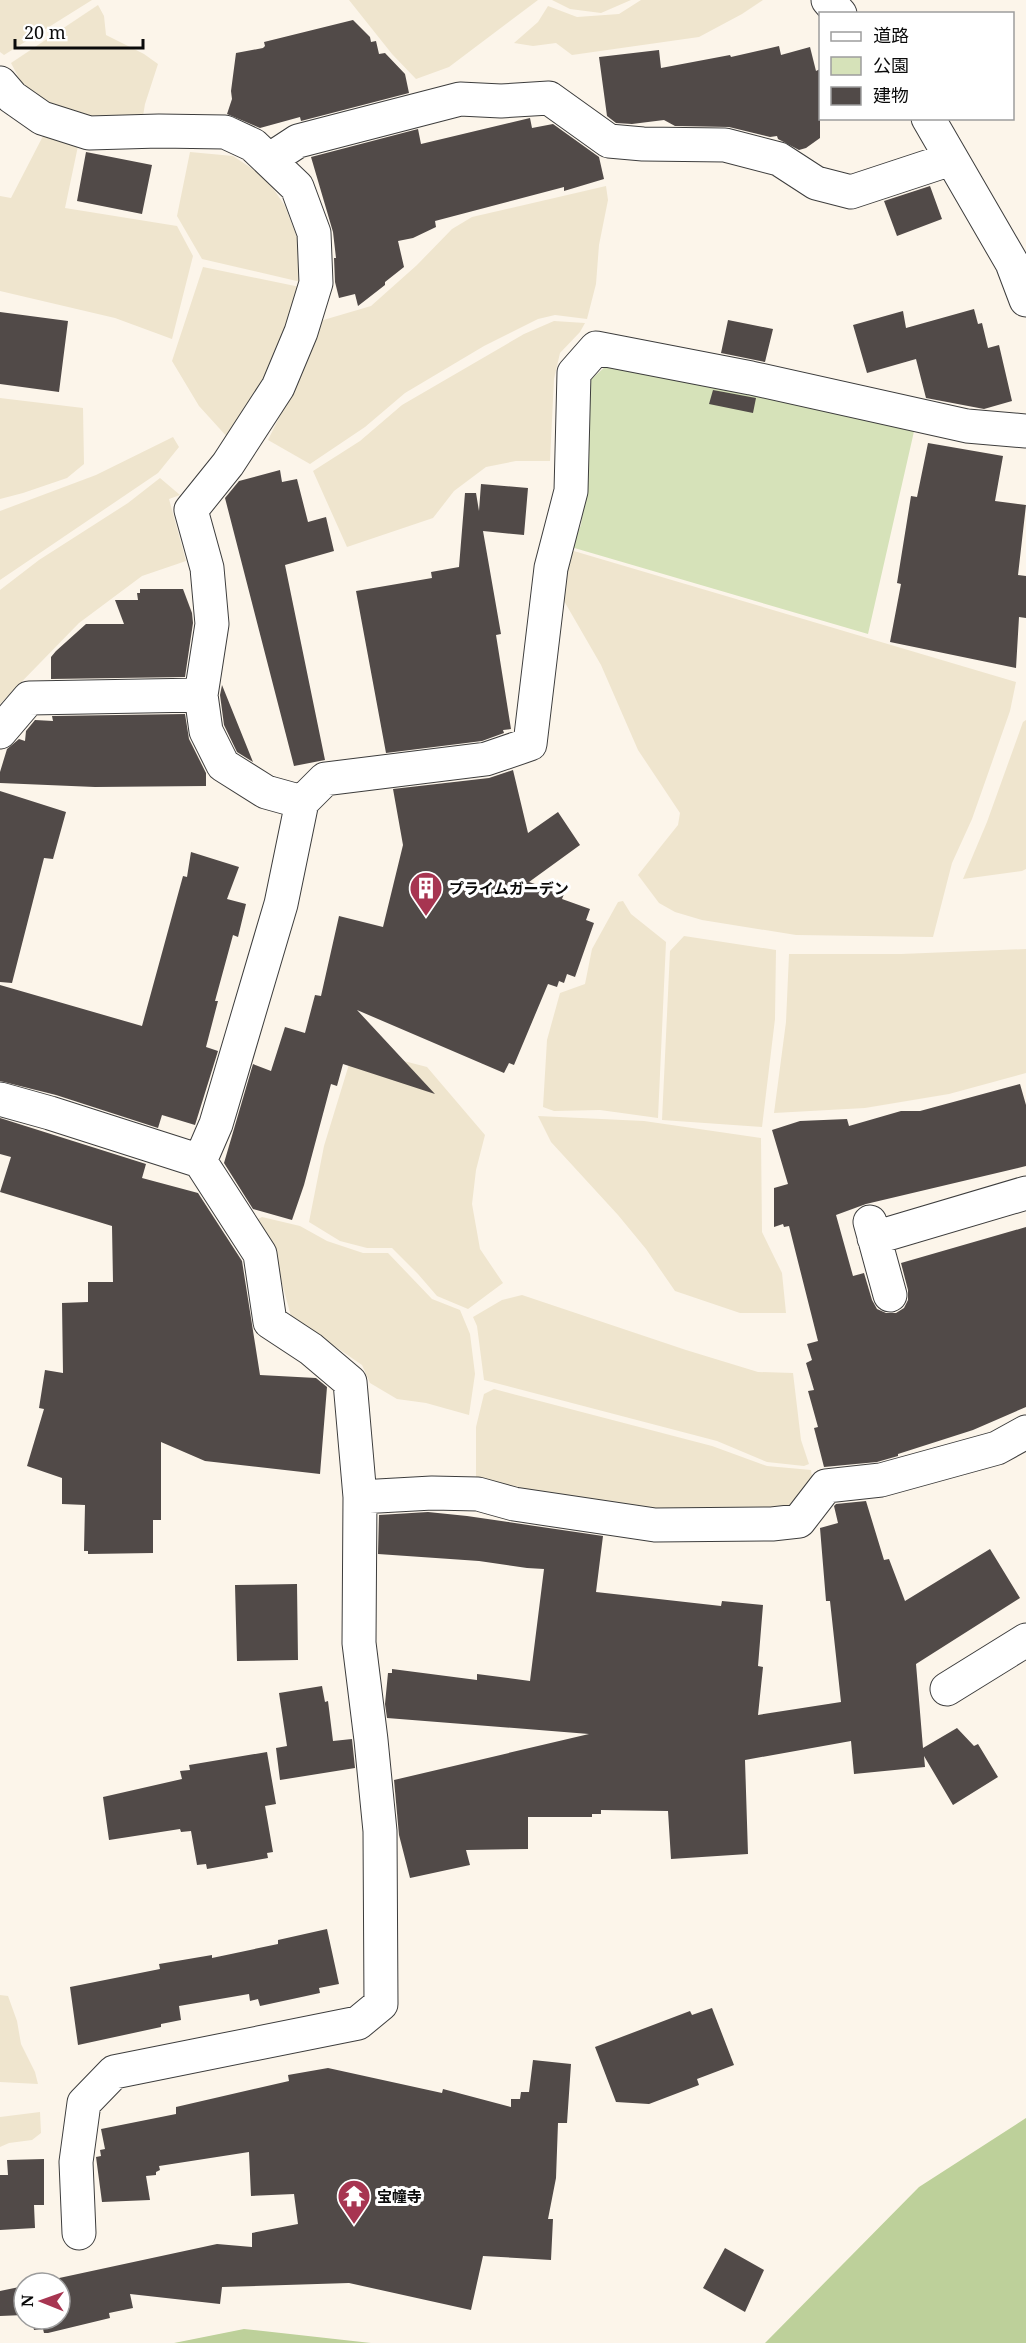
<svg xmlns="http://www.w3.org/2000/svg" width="1026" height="2343" font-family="'Noto Serif','Noto Sans JP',serif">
<rect width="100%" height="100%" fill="#fcf5ea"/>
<!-- farmland -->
<path fill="#efe5ce" d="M 0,0 L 92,0 L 4,55 L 0,52 Z
M 349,0 L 538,0 L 449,67 L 416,79 L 392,54 Z
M 552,0 L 631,0 L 601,13 L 570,9 Z
M 641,0 L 763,0 L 742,14 L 699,37 L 572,55 L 556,43 L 533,46 L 514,43 L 538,22 L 548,6 L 577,17 L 619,14 Z
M 98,5 L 104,16 L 106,35 L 144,54 L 158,64 L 145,104 L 142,122 L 84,118 L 43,101 L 22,84 L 11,63 Z
M 43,136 L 78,146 L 65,208 L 177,226 L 193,256 L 172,339 L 115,318 L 0,291 L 0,196 L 11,198 Z
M 190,152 L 233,156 L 266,178 L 285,206 L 298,240 L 301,282 L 202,259 L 177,216 Z
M 606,186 L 608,200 L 599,245 L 596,284 L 587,319 L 555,315 L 538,319 L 484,346 L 405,393 L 365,427 L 310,464 L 268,440 L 301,373 L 320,321 L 371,306 L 417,265 L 452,229 L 472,217 Z
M 203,267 L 300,287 L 277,356 L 229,439 L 199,406 L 172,361 Z
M 554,321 L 585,323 L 580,332 L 560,353 L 554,379 L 550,461 L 516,461 L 486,467 L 454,491 L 433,518 L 347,547 L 313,471 L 360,441 L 402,405 L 524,334 Z
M 0,398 L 83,408 L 84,464 L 67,478 L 23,493 L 0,499 Z
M 173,437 L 179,447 L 158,473 L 0,580 L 0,511 L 96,475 Z
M 160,478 L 180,495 L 169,499 L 186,561 L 142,576 L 79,623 L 0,704 L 0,590 L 39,560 L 128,503 Z
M 567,549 L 1016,682 L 1010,711 L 972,819 L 952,863 L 933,937 L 796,935 L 702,920 L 675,912 L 659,903 L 638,875 L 678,825 L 680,813 L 638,750 L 601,665 L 560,594 Z
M 1026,720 L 1026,869 L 1022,871 L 963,879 L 987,822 L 1023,722 Z
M 623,901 L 631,914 L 666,942 L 658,1118 L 600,1110 L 554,1111 L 543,1107 L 547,1040 L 560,993 L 585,984 L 592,949 L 618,902 Z
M 684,936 L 776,950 L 775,1019 L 762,1127 L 662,1120 L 670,951 Z
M 1026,949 L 1026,1073 L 949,1094 L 865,1108 L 774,1113 L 786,1022 L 789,954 L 901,954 Z
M 354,1048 L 427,1067 L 485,1135 L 476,1170 L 472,1204 L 480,1249 L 503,1283 L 468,1309 L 437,1296 L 418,1274 L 392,1248 L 367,1248 L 340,1241 L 309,1222 L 324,1146 Z
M 538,1116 L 644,1121 L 761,1138 L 762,1232 L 782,1273 L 786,1313 L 740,1313 L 675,1291 L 646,1249 L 618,1215 L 551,1142 Z
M 262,1217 L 300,1226 L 327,1241 L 363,1253 L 388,1253 L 432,1299 L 460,1310 L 470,1334 L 475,1374 L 469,1415 L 426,1403 L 397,1399 L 370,1383 L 362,1365 L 291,1316 L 273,1251 L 254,1221 Z
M 522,1295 L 686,1350 L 758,1372 L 793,1373 L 801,1440 L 809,1464 L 804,1466 L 767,1462 L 717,1441 L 484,1380 L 477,1326 L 473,1317 L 502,1300 Z
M 494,1389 L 712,1446 L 767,1466 L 811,1470 L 813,1485 L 796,1505 L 698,1517 L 476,1481 L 476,1427 L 484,1394 Z
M 0,1995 L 8,1996 L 17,2021 L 21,2044 L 35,2072 L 38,2084 L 0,2082 Z
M 40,2112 L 41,2133 L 32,2140 L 9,2143 L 0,2147 L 0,2117 Z"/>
<!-- green -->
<path fill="#d6e2b9" d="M 606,366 L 915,427 L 868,634 L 571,547 L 581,525 L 584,503 L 588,382 Z"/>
<!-- forest -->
<path fill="#bdd09a" d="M 1026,2118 L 1026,2343 L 765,2343 L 919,2187 Z
M 244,2329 L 371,2343 L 373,2343 L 174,2343 Z"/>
<!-- building -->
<path fill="#514a48" d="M 353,20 L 370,37 L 371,42 L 376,41 L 379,54 L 385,53 L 405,74 L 409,93 L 301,121 L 300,117 L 260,128 L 227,114 L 232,99 L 231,91 L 236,53 L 263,48 L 265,46 L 264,42 Z
M 779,46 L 781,55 L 810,47 L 816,71 L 820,69 L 820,138 L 806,148 L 799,150 L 778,139 L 777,136 L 770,137 L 729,127 L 675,126 L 664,120 L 632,124 L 616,123 L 607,116 L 599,57 L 659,50 L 661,68 L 730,55 L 731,57 Z
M 530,118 L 532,128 L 553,124 L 599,157 L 604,179 L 564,191 L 564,187 L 435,221 L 436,227 L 413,238 L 398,241 L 404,267 L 385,282 L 385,285 L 358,306 L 355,294 L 339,298 L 335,282 L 334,258 L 336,258 L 333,232 L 311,157 L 418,129 L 421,144 Z
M 86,152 L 152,165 L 142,214 L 77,201 Z
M 930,186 L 942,219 L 897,236 L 884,201 Z
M 974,309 L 978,324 L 982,323 L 988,348 L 999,345 L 1012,401 L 984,409 L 926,398 L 916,359 L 867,373 L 853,325 L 903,311 L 906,328 Z
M 0,312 L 68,321 L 59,392 L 0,384 Z
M 728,320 L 773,329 L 765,362 L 721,353 Z
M 713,390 L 756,398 L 753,413 L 709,404 Z
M 928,443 L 1003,456 L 995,501 L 1026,505 L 1018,575 L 1026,576 L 1026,618 L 1019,617 L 1016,668 L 890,642 L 901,584 L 897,583 L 911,496 L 917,497 Z
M 280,470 L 282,482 L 297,479 L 308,522 L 326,517 L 334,551 L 285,565 L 325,760 L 294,766 L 225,498 L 239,481 Z
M 481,484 L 528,488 L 524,535 L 483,531 L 501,634 L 496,635 L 511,729 L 503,730 L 504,733 L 482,741 L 386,753 L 356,591 L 432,578 L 431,572 L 459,567 L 465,493 L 476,493 L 479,511 Z
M 140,589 L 183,589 L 192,613 L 193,623 L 185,677 L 51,679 L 51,657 L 56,651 L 86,624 L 124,624 L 115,600 L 138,600 L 137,593 L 140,593 Z
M 222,685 L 253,762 L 237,752 L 224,725 L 220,695 Z
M 185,714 L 189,739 L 206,773 L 206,786 L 95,787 L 0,783 L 0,772 L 7,749 L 19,739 L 25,741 L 26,731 L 35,720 L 53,721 L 52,716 Z
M 513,770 L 528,833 L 558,812 L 580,845 L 529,882 L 564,894 L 562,899 L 590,909 L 586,920 L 594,923 L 575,977 L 567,974 L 564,983 L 559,981 L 557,987 L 548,984 L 514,1065 L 509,1063 L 504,1073 L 357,1010 L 435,1094 L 343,1064 L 337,1086 L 331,1084 L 304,1185 L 292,1220 L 253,1209 L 224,1163 L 253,1064 L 271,1071 L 285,1027 L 305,1033 L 315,995 L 321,996 L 339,916 L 383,927 L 403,845 L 393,789 L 489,778 Z
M 0,791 L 66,812 L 53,859 L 44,858 L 12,983 L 0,982 Z
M 191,852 L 239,867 L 227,899 L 246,904 L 238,937 L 233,935 L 215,1001 L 218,1001 L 206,1047 L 218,1051 L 195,1125 L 162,1115 L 158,1128 L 56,1095 L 0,1081 L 0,985 L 142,1026 L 183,876 L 187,877 Z
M 1020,1084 L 1026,1105 L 1026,1166 L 866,1204 L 836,1215 L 853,1276 L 864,1273 L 872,1300 L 877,1309 L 886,1313 L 896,1313 L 904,1308 L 908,1300 L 908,1290 L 901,1263 L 1026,1227 L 1026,1407 L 973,1430 L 898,1454 L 898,1456 L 877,1462 L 824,1467 L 814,1428 L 818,1427 L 808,1391 L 814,1390 L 806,1363 L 812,1360 L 807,1344 L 818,1341 L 789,1226 L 784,1227 L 783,1224 L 774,1227 L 774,1188 L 788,1184 L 772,1130 L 800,1121 L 847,1119 L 849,1126 L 901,1111 L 920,1111 Z
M 0,1118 L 146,1164 L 142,1178 L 198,1193 L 242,1261 L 260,1375 L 316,1378 L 327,1387 L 320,1474 L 205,1461 L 161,1442 L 161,1520 L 153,1520 L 153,1553 L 88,1554 L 88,1551 L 84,1551 L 85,1505 L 62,1504 L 62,1478 L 27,1466 L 44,1409 L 39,1408 L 45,1370 L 63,1373 L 62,1303 L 88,1302 L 88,1282 L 113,1282 L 112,1226 L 0,1192 L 11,1157 L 0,1154 Z
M 866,1501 L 884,1560 L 889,1559 L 905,1601 L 990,1549 L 1020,1598 L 916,1664 L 923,1748 L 957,1728 L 974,1746 L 978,1744 L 998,1777 L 953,1805 L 924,1756 L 925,1767 L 854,1774 L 851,1741 L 745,1760 L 748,1854 L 671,1859 L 668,1811 L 601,1810 L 601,1814 L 592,1814 L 592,1817 L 528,1817 L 528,1849 L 466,1850 L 470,1865 L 410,1878 L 399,1835 L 394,1780 L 589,1734 L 387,1718 L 385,1704 L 388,1673 L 392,1673 L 392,1669 L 477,1680 L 477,1674 L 530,1681 L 544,1569 L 527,1568 L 479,1561 L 378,1554 L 379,1515 L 428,1512 L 467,1516 L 603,1536 L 596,1592 L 721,1606 L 722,1601 L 763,1605 L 758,1666 L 763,1667 L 758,1715 L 841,1702 L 830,1601 L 826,1601 L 820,1528 L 838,1523 L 834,1506 L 836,1504 Z
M 297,1584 L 298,1660 L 237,1661 L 235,1585 Z
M 322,1686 L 325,1702 L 328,1701 L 333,1741 L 352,1739 L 355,1768 L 280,1780 L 276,1748 L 287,1746 L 279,1693 Z
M 267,1752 L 276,1804 L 265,1806 L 273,1852 L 267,1853 L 268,1858 L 207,1869 L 206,1864 L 197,1865 L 191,1831 L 181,1832 L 180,1829 L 109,1840 L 103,1797 L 182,1779 L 180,1771 L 190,1770 L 189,1765 Z
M 327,1929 L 339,1984 L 319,1988 L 320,1993 L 260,2006 L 258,1999 L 250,2001 L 249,1994 L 179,2006 L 181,2020 L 161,2024 L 161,2027 L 78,2045 L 70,1987 L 160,1969 L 159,1964 L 212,1955 L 212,1958 L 278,1944 L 278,1940 Z
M 712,2008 L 734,2065 L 697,2079 L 699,2085 L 649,2104 L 616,2102 L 595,2047 L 690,2011 L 692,2015 Z
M 533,2060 L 571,2064 L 567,2123 L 558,2123 L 556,2178 L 548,2219 L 553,2219 L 551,2260 L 483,2256 L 471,2310 L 349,2283 L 222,2287 L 220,2304 L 130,2294 L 133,2308 L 109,2313 L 110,2318 L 48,2333 L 44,2333 L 43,2329 L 34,2330 L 32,2319 L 60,2319 L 60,2283 L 36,2283 L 217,2244 L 252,2247 L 252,2233 L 298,2224 L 294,2194 L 251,2196 L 249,2152 L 159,2166 L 160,2170 L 156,2172 L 156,2175 L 146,2176 L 150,2200 L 102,2202 L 96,2157 L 101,2156 L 100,2150 L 105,2149 L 101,2129 L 176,2114 L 176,2107 L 289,2081 L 288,2075 L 328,2068 L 442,2093 L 443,2089 L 511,2107 L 511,2099 L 520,2099 L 521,2092 L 529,2092 Z
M 44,2159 L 44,2205 L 34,2205 L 35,2228 L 0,2230 L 0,2175 L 8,2175 L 7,2160 Z
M 725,2248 L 764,2270 L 745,2312 L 703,2288 Z
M 24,2286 L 24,2315 L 0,2316 L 0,2291 Z"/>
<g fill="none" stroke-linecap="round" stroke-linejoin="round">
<defs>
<path id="minor" d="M 828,0 L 840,14
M 0,83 L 12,97 L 42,118 L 89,133 L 159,131 L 225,132 L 253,145 L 297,187 L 314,233 L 316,283 L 301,332 L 278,387 L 228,464 L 191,510 L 207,568 L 212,624 L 201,695 L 206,731 L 223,765 L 266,792 L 302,802
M 928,118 L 1012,263 L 1026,300
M 269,160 L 298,141 L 460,99 L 501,101 L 549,98 L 609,141 L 643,144 L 725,145 L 779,159 L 816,183 L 851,192 L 951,159
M 0,732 L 29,698 L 201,695
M 0,1099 L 50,1113 L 200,1161 L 260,1254 L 270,1322 L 311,1349 L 350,1382 L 360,1497 L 432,1493 L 478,1494 L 514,1504 L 655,1525 L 772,1524 L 799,1521 L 826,1486 L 881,1480 L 997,1448 L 1026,1432
M 200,1161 L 216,1124 L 281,904 L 302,802 L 325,779 L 486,759 L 530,744 L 551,568 L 571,491 L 574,373 L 596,348 L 751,378 L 967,426 L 1026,431
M 870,1222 L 890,1295
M 874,1238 L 1026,1193
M 947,1689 L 1026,1640
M 79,2233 L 76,2162 L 84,2103 L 114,2072 L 358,2023 L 381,2004 L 380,1831 L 371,1740 L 359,1643 L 360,1497"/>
</defs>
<!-- minor casing -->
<use href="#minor" stroke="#3d3d3d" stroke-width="35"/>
<!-- minor -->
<use href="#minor" stroke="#fff" stroke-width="33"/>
</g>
<!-- icons -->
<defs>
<symbol id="building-pin" viewBox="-11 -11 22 30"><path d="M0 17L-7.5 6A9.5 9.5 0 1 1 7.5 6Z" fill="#a73551" stroke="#fff"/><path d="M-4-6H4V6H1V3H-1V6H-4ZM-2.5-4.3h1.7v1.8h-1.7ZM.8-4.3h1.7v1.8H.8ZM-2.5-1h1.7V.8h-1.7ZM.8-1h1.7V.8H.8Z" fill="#fff"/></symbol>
<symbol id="temple-pin" viewBox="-11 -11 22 30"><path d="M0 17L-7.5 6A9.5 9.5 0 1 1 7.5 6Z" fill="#a73551" stroke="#fff"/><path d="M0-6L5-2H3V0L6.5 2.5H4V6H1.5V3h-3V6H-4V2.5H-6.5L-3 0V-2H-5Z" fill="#fff"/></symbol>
</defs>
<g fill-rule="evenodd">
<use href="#building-pin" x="407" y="869" width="38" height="52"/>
<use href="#temple-pin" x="335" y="2177" width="38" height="52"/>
</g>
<g text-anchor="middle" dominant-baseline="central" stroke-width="6" stroke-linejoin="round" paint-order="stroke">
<!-- poi labels -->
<g font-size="15" font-weight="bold" fill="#0a0a0a" stroke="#fff" text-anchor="start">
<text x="449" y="888">プライムガーデン</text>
<text x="377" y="2196">宝幢寺</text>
</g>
</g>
<!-- legend -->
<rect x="819" y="12" width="195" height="108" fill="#ffffff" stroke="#9d9d9d" stroke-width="1.5"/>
<rect x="831" y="32" width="30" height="9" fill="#ffffff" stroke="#9d9d9d" stroke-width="1.5"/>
<text x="873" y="42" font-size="18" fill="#0a0a0a">道路</text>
<rect x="831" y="57" width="30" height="18" fill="#d6e2b9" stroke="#9d9d9d" stroke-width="1.5"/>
<text x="873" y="72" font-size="18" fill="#0a0a0a">公園</text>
<rect x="831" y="87" width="30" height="18" fill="#514a48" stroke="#9d9d9d" stroke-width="1.5"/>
<text x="873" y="102" font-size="18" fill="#0a0a0a">建物</text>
<!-- north arrow -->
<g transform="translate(42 2301) rotate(271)"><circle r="28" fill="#ffffff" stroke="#9d9d9d" stroke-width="1.5"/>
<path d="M0-4.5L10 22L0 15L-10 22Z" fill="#a73551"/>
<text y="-9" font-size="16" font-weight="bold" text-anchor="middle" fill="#0a0a0a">N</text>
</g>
<!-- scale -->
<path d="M15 39v9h128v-9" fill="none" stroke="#0a0a0a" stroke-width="3"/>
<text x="24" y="39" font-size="18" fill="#0a0a0a" stroke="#ffffff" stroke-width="4.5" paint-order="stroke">20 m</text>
</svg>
